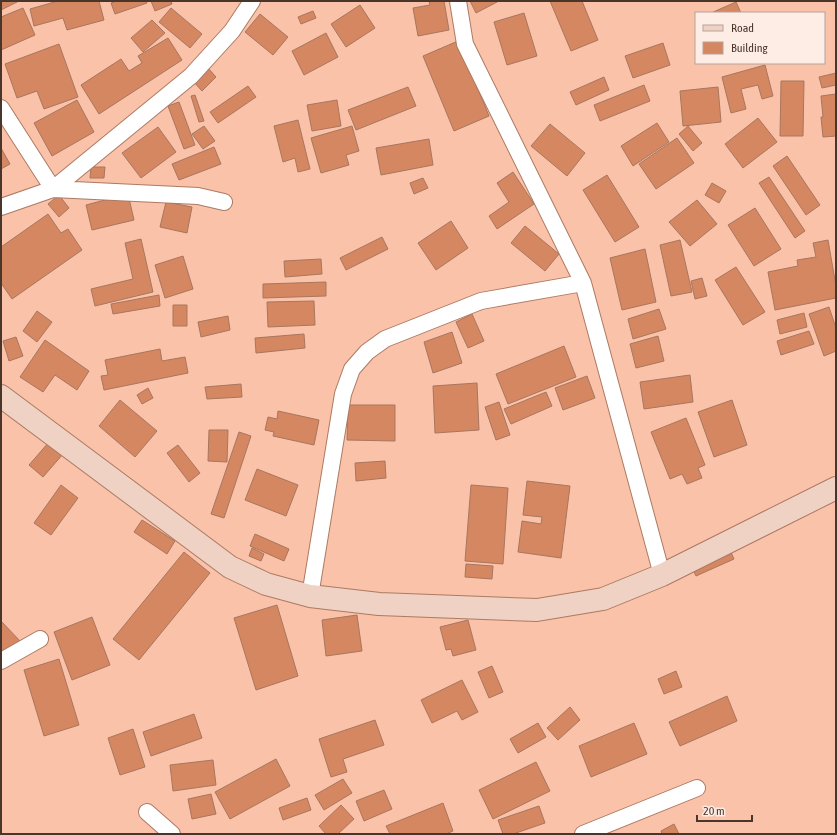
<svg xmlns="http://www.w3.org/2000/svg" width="837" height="835" font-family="'Asap Condensed',sans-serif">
<rect width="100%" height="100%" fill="#f9c2a9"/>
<!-- building -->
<path fill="#d58762" stroke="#a8765f" d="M 1,1 L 19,1 L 1,10 Z
M 58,1 L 99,1 L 104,20 L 67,30 L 63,18 L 34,26 L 30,9 Z
M 117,1 L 146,1 L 147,3 L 115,14 L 111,3 Z
M 151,1 L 171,1 L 172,4 L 155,11 Z
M 429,1 L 444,1 L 449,30 L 418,36 L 413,8 L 430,5 Z
M 470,1 L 499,1 L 476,13 Z
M 550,1 L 582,1 L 598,40 L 571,51 Z
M 736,2 L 741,13 L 711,13 Z
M 360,5 L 375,28 L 346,47 L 331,24 Z
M 23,8 L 35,35 L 1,50 L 1,17 Z
M 171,8 L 202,34 L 190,48 L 159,22 Z
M 313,11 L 316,18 L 301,24 L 298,17 Z
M 524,13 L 537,56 L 507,65 L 494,22 Z
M 260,14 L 288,37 L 273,55 L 245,32 Z
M 152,20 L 165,33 L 143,52 L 131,38 Z
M 326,33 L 338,57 L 304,75 L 292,51 Z
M 168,38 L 182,60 L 99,114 L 81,85 L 121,59 L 129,71 L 142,63 L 138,56 Z
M 458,41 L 489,116 L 454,131 L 423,56 Z
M 663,43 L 670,65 L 633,78 L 625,56 Z
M 59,44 L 78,97 L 44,109 L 37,91 L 17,98 L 5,64 Z
M 765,65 L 773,96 L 762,99 L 758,85 L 741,89 L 746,109 L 731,113 L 722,77 Z
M 208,68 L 216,77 L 202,91 L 193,81 Z
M 836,73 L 836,85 L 822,88 L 819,77 Z
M 604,77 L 609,90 L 576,105 L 570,92 Z
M 781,81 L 804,81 L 803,136 L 780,136 Z
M 644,85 L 650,101 L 600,121 L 594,105 Z
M 248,86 L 256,97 L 218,123 L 210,112 Z
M 408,87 L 416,106 L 356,130 L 348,110 Z
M 718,87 L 721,122 L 683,126 L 680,91 Z
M 836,94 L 836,136 L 823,137 L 821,117 L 823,117 L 821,96 Z
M 195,95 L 204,121 L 199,122 L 191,96 Z
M 77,100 L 94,132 L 52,156 L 34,123 Z
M 337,100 L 341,126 L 312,131 L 307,105 Z
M 179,102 L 195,145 L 184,149 L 168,106 Z
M 758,118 L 777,142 L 743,168 L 725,144 Z
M 298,120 L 310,169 L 298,172 L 295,158 L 283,162 L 274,126 Z
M 657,123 L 669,142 L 633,166 L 621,146 Z
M 550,124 L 585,153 L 567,176 L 531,146 Z
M 204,126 L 215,141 L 203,149 L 192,134 Z
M 352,126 L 359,151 L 346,155 L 349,165 L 321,173 L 311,138 Z
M 688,126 L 702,143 L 693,151 L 679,134 Z
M 158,127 L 176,152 L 141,178 L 122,153 Z
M 677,138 L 694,163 L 656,189 L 639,164 Z
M 429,139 L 433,165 L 381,175 L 376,148 Z
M 214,147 L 221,164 L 179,180 L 172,164 Z
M 1,148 L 10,164 L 1,169 Z
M 787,156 L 820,205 L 806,215 L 773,166 Z
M 91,167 L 105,167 L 104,178 L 90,178 Z
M 513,172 L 534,204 L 497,229 L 489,216 L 509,202 L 497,183 Z
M 607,175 L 639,227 L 615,242 L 583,190 Z
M 769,177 L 805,231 L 795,238 L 759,183 Z
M 423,178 L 428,188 L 414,194 L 410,183 Z
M 712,183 L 726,191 L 719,203 L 705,195 Z
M 128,194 L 134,220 L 92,230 L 86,205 Z
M 59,195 L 69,208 L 59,217 L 48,204 Z
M 697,200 L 717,224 L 690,246 L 669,222 Z
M 166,202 L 192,207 L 187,233 L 160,227 Z
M 755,208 L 781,249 L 754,266 L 728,225 Z
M 48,214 L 61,233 L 68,229 L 82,250 L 12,299 L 1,283 L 1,247 Z
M 451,221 L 468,248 L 436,270 L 418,243 Z
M 525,226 L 559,254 L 545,271 L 511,243 Z
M 382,237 L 388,249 L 346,270 L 340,258 Z
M 141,239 L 153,292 L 95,306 L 91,289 L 133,279 L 125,243 Z
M 680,240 L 692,292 L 671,296 L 660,245 Z
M 828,240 L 836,286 L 836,298 L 775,310 L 768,272 L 798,266 L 797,260 L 816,257 L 813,243 Z
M 645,249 L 656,302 L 622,310 L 610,258 Z
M 183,256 L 193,289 L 165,298 L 155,265 Z
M 321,259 L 322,274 L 285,277 L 284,261 Z
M 736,267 L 765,312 L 743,325 L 715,280 Z
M 702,278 L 707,296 L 695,299 L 691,281 Z
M 326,282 L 326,296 L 263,298 L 263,284 Z
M 159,295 L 160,306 L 113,314 L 111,304 Z
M 314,301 L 315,325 L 268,327 L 267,302 Z
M 173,305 L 187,305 L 187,326 L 173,326 Z
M 829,307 L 836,328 L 836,351 L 824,356 L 809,314 Z
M 659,309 L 666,329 L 633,339 L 628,319 Z
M 37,311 L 52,322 L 37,342 L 23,331 Z
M 804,313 L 807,327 L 780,334 L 777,320 Z
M 472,314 L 484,341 L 468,348 L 456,322 Z
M 228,316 L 230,330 L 201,337 L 198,322 Z
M 809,331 L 814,344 L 781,355 L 777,341 Z
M 452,332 L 462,363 L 433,373 L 424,342 Z
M 304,334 L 305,348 L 256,353 L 255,338 Z
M 658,336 L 664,361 L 636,368 L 630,344 Z
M 16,337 L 23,356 L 9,361 L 3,341 Z
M 45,340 L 89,371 L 77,390 L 55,375 L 43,392 L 20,377 Z
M 564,346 L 576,377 L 508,404 L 496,374 Z
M 160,349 L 162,361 L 185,357 L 188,373 L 104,390 L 101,376 L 108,375 L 105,360 Z
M 690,375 L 693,402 L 644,409 L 640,382 Z
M 587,376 L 595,398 L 563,410 L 555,388 Z
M 477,383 L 479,430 L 435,433 L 433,386 Z
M 241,384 L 242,397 L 207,399 L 205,387 Z
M 148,388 L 153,398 L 142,404 L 137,395 Z
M 546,392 L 552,406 L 511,424 L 504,409 Z
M 120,400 L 157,431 L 135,457 L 99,426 Z
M 732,400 L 747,445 L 714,457 L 698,412 Z
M 499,402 L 510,435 L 496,440 L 485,407 Z
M 348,405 L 395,405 L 395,441 L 347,440 Z
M 278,411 L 319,420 L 314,445 L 273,436 L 274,432 L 265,430 L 268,417 L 277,419 Z
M 686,418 L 705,465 L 698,468 L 702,478 L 687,484 L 682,474 L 670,479 L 651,432 Z
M 209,430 L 228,430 L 227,462 L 208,461 Z
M 239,432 L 251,436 L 224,518 L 211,514 Z
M 49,442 L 63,454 L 43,477 L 29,465 Z
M 178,445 L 200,473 L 189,482 L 167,453 Z
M 385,461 L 386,478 L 356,481 L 355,463 Z
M 257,469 L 298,485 L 286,516 L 245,500 Z
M 527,481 L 570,486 L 561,558 L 518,552 L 522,521 L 541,524 L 542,517 L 523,515 Z
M 61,485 L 78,498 L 51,535 L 34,523 Z
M 471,485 L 508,488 L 503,564 L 465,561 Z
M 142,520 L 175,541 L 167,554 L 134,532 Z
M 255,534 L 289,549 L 284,561 L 250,546 Z
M 252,548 L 264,554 L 261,561 L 249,556 Z
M 729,548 L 734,559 L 696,576 L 691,565 Z
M 184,552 L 210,573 L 139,660 L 113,639 Z
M 466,564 L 493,566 L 492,579 L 465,577 Z
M 277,605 L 298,676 L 256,690 L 234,618 Z
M 357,615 L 362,651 L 326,656 L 322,620 Z
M 92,617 L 110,665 L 72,680 L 54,632 Z
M 468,620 L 476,650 L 453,656 L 451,649 L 446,650 L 440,627 Z
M 1,621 L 20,641 L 4,656 L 1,653 Z
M 59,659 L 79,725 L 44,736 L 24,670 Z
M 492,666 L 503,692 L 489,698 L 478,672 Z
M 676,671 L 682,687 L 664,694 L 658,679 Z
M 462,680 L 478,712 L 462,720 L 457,711 L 432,723 L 421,700 Z
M 727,696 L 737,721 L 680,746 L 669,722 Z
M 570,707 L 580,720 L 558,740 L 547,728 Z
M 194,714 L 202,738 L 151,756 L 143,732 Z
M 375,720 L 384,745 L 343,759 L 347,772 L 331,777 L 319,739 Z
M 538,723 L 546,737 L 518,753 L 510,739 Z
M 634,723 L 647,754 L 591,777 L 579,746 Z
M 133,729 L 145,767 L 120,775 L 108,738 Z
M 276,759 L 290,786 L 230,819 L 215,792 Z
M 213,760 L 216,785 L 173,791 L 170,765 Z
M 536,762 L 550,791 L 493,819 L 479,790 Z
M 343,779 L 352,793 L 324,810 L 315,795 Z
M 384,790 L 392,809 L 364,821 L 356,801 Z
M 211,794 L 216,814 L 192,819 L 188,799 Z
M 307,798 L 311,810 L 283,820 L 279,808 Z
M 443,803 L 453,831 L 446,834 L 390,834 L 386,826 Z
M 341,805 L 354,819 L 338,834 L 326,834 L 319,826 Z
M 539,806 L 545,823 L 513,834 L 503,834 L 498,820 Z
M 674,824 L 679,834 L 662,834 L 661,831 Z"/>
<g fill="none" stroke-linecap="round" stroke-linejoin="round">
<defs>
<path id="street" d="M 458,1 L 465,44 L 583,283 L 662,575
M 1,108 L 53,189 L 198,196 L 224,202
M 1,207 L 53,189 L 191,76 L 232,31 L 252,1
M 310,596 L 343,394 L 352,369 L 367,352 L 385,339 L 481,301 L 583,283
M 1,661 L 40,639
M 147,812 L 172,834
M 583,834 L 697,788"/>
<path id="secondary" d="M 1,396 L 230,567 L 266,584 L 310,596 L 379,604 L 537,610 L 603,599 L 662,575 L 836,488"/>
</defs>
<!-- street casing -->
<use href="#street" stroke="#ad7a63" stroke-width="18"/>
<!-- secondary casing -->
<use href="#secondary" stroke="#ad7a63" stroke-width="24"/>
<!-- street -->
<use href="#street" stroke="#fff" stroke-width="16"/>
<!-- secondary -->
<use href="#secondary" stroke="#efd2c3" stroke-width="22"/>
</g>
<!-- border -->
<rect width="837" height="835" fill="none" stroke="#4a352b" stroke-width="4"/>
<!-- legend -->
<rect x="695" y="12" width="130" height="52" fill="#feede5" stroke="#b6a39b"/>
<rect x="703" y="25" width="20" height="6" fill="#efd2c3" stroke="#b6a39b"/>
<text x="731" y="32" font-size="12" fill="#4a352b">Road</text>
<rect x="703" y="42" width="20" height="12" fill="#d58762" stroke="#b6a39b"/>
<text x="731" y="52" font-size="12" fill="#4a352b">Building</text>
<!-- scale -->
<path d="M697 815v6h55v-6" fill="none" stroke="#4a352b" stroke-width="2"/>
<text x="703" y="815" font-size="12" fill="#4a352b" stroke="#feede5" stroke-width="3" paint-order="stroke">20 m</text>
</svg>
